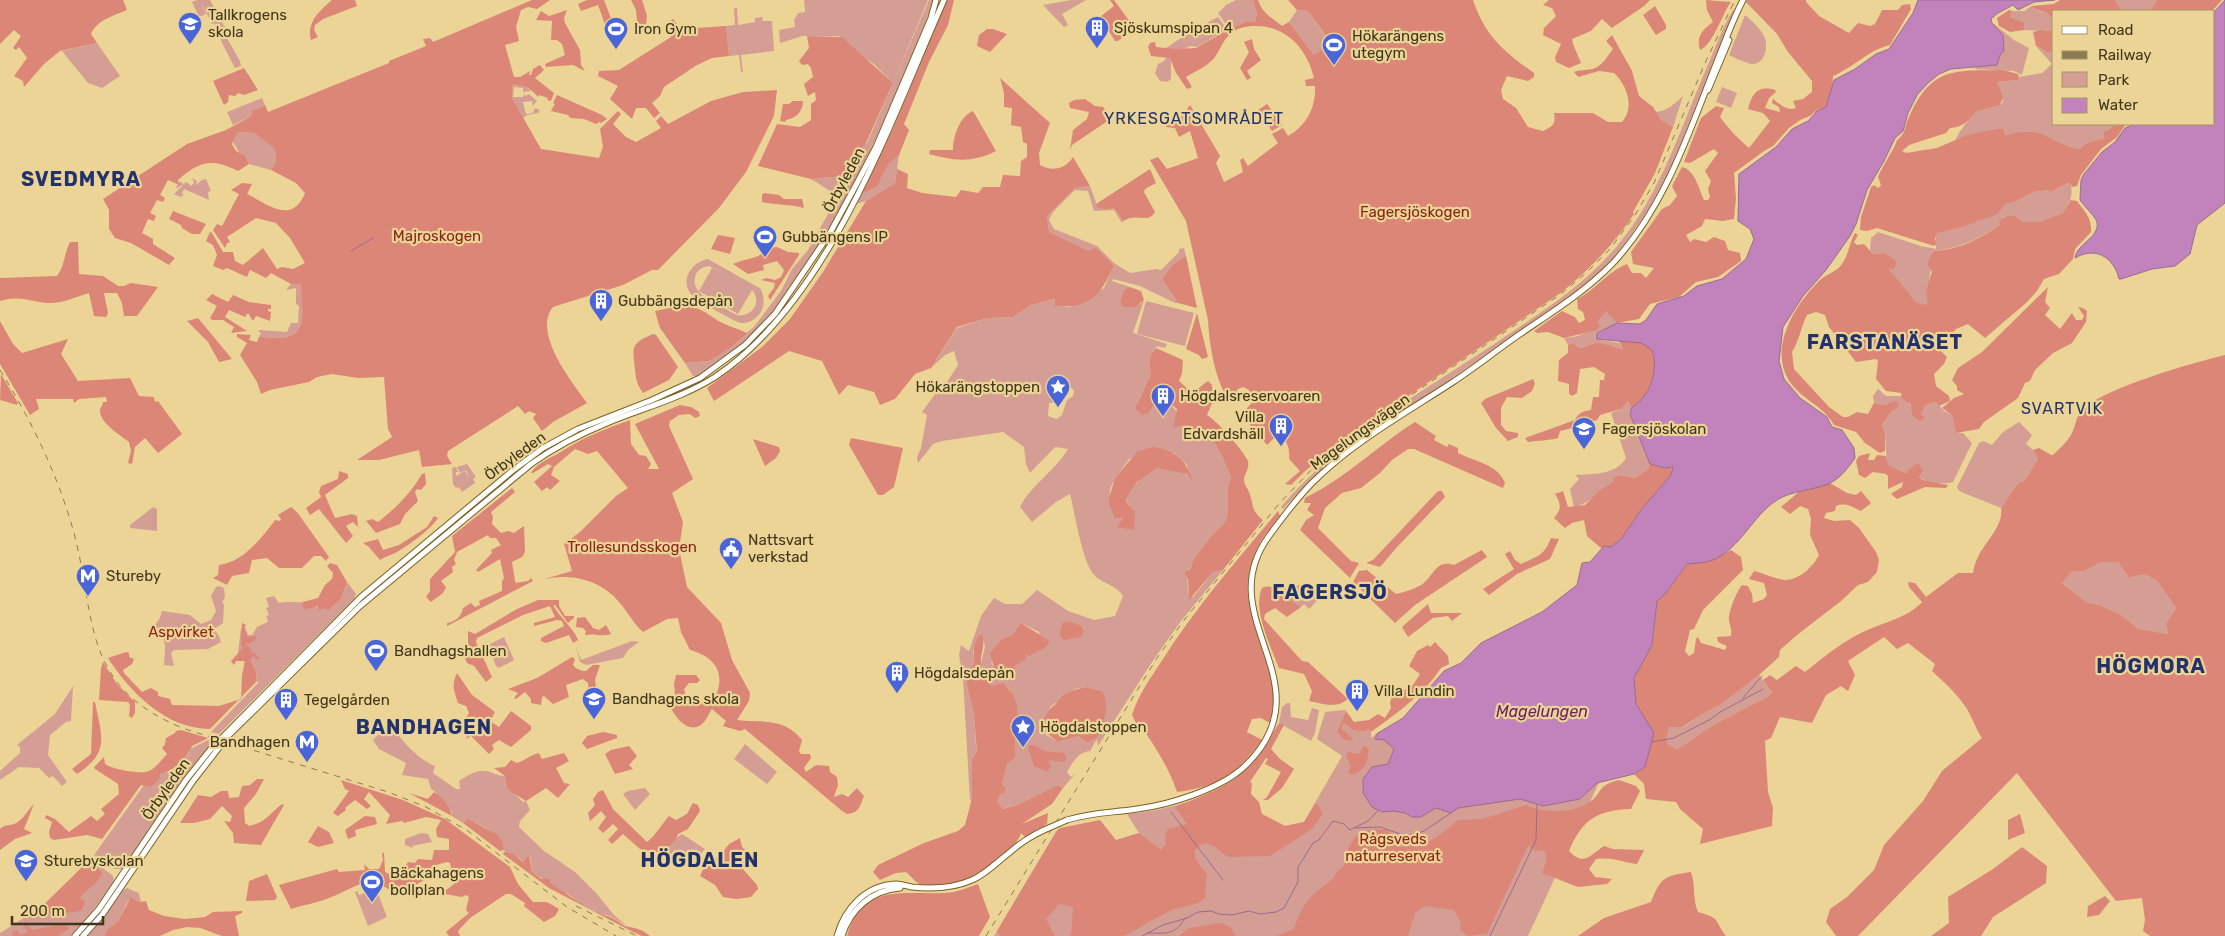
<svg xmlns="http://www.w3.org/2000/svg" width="2225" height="936" font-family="Rubik,sans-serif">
<rect width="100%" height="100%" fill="#ebd495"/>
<!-- green -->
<path fill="#d59e95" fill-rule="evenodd" d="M 197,0 L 210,0 L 224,26 L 230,30 L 228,40 L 240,61 L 241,66 L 235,68 L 223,45 L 214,23 L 212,24 L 200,0 L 206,14 L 199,17 L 192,2 Z
M 804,0 L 928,0 L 893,83 L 874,64 L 855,51 L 840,36 L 803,36 L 780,43 L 779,30 L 795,27 L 794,20 L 798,13 L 805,12 Z
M 929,0 L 934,0 L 931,8 C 899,91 863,174 816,250 C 801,275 785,300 766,321 C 746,343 722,359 698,376 L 693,376 L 685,363 L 709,361 L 753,328 L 781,291 L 792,269 L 808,250 L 838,196 L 811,179 L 844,176 L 860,148 L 867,143 Z
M 1071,0 L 1086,0 L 1062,14 L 1068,25 L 1064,27 L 1043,5 Z
M 1236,0 L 1253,0 L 1257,14 L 1255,22 L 1245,22 L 1229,29 L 1218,13 L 1226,5 Z
M 2115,0 L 2157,0 L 2150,11 L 2122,11 Z
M 2031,6 C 2045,18 2054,5 2054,33 L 2053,31 C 2043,30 2034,31 2024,30 L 2024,22 L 2010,17 L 2012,11 L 2025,11 Z
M 1736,7 L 1667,178 L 1650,208 L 1621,250 L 1600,273 L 1568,298 L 1337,458 L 1312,478 L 1283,509 L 1281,507 C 1343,434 1431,387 1509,334 C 1548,308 1587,282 1617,246 C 1662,193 1682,123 1710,60 C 1716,46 1727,16 1736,7 Z
M 734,8 L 737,8 L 738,25 L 755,22 L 755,18 L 762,17 L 763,21 L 772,21 L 774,51 L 741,55 L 743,72 L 741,72 L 739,55 L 729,56 L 726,26 L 735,25 Z
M 1297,10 L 1308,11 L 1331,44 L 1314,55 L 1289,22 Z
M 1745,15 C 1752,21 1760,28 1764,36 C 1769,46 1765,65 1751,64 C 1747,63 1734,58 1729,55 Z
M 1218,17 L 1227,29 L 1197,47 L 1191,46 L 1171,54 L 1171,79 L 1167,82 L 1160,81 L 1155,73 L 1158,64 L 1164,61 L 1167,56 L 1163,50 L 1202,24 L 1209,22 Z
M 1994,24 L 2014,40 L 2029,48 L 2022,75 L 2014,71 L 1975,69 Z
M 97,43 L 120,76 L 102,88 L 88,83 L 62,51 Z
M 2036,46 L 2049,53 L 2054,49 L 2054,124 L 2116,124 L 2104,138 L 2086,143 L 2079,149 C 2048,143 2044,123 2006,135 L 2003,128 L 1955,141 C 1960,129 1968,121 1976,112 L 2000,105 L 2003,102 L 1997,82 L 2018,80 L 2019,77 L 2042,73 L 2052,64 Z
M 512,85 L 523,85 L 531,91 L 523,92 L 523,88 L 514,87 L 513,97 L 523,97 L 524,94 L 525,96 L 529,94 L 537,101 L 533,106 L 532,101 L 523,102 L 526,114 L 533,113 L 535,108 L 540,110 L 538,113 L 527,115 L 523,118 L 512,98 Z
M 1722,87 L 1737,93 L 1731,108 L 1716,102 Z
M 1683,96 L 1673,127 L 1661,120 L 1655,112 C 1668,111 1674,104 1683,96 Z
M 262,98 L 265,105 L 252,111 L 251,116 L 233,125 L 227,112 Z
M 238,132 L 254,133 L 275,149 L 276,162 L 271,170 L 249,164 L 245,155 L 239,152 L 233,142 Z
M 899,155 L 895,183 L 866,201 L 856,204 L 861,194 L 877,187 L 889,162 Z
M 192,178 L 197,181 L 196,185 L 202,180 L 206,179 L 211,191 L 208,192 L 209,200 L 184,189 L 182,194 L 184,195 L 180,197 L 174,194 L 183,185 L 175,189 L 180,181 L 183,184 L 187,182 L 191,186 L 194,183 Z
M 2068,183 L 2071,184 C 2073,196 2070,203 2063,213 C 2052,218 2037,226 2025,223 C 2016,220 2013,214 2003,217 L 2000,225 C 1979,239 1958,249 1932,251 C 1932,269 1927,285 1928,303 L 1925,306 L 1916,302 L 1887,268 L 1888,257 L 1884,253 L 1873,254 L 1870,251 L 1871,238 L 1878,232 L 1921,246 L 1936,249 L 1936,233 L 1981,220 L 2005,204 L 2015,202 L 2034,192 L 2057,189 Z
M 1090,186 L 1098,208 L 1105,210 L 1114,208 L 1123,221 L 1122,223 L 1114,210 L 1094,211 L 1088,191 L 1075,190 L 1053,212 L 1049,220 L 1054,229 L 1097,246 L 1114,263 L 1130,273 L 1156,269 L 1161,270 L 1179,252 L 1179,249 L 1184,248 L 1186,256 L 1172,265 L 1162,279 L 1178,303 L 1175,303 L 1140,286 L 1113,279 L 1112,281 L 1130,287 L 1124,291 L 1120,301 L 1140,304 L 1144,300 L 1133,333 L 1167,344 L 1165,348 L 1157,346 L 1151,354 L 1149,365 L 1151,374 L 1137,403 C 1164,407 1171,392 1182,425 L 1192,431 L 1193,435 L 1214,442 L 1223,458 L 1231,478 L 1228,486 L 1228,513 L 1225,522 L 1211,536 L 1193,560 L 1191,568 L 1187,570 L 1188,593 L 1193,597 L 1213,572 L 1223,570 L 1181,621 L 1152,662 L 1098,746 L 1097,739 L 1090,751 C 1078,752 1073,762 1067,772 L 1071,777 L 1076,773 L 1063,788 L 1058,785 L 1017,805 L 1002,809 L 997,802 L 1001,794 L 1005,793 L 1006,790 L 1002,784 L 1007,764 L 1016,757 C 1010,730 1027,714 1008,687 L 991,686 L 981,664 L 985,646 L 981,633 L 973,651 L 974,668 L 966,681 L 974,715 L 976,744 L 977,752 L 972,759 L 972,798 L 970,801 L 963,678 L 959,655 L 961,645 L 969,651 L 981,616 L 994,598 L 1005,604 L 1022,604 L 1037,590 L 1068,611 L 1094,620 L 1115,616 L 1123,596 C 1116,585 1104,584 1095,576 C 1082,563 1075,513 1070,494 L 1056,502 L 1032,522 L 1020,507 C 1031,485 1055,471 1068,449 L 1055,447 L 1030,473 L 1026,464 L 1024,447 L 1003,432 L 942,441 L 933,444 L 918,463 L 917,457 L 921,448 L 927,415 L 922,412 L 938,390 L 940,393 L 958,365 L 954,351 L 945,355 L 931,368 L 957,328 L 988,318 L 1013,317 L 1031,305 L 1056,299 L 1056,306 L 1070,307 L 1104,288 L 1114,266 L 1049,232 L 1047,216 L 1075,188 ZM 1070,387 L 1074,390 L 1073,396 L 1067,400 L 1062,415 L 1057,419 L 1048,416 L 1049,403 L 1060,402 ZM 1174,453 L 1187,465 L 1190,480 C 1187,472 1182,472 1174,471 C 1169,470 1163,467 1158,468 C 1146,469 1131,489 1125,500 L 1130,505 L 1131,530 C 1117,514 1101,501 1115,479 C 1119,472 1125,466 1129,459 ZM 1070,621 L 1082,626 L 1084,632 L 1075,637 L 1059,635 L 1062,624 ZM 1021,623 L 1039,632 L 1045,648 L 1026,653 L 1015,666 L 994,668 L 991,662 ZM 1086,687 L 1102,691 L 1102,726 L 1097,738 L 1087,743 L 1078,736 L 1058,742 L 1045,734 L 1050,707 L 1075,689 Z
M 708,259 L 761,289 C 764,297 765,304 761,312 C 757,318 749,324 741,323 C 733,321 696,300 691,294 C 679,280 693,261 708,259 ZM 709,266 L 731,278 L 712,268 L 699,291 L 738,314 L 752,290 C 763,302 751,318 737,315 C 724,307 690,295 695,278 C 696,270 702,267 709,266 Z
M 1734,271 L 1683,327 L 1617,323 L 1596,333 L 1595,339 L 1619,343 L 1624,349 L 1598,342 L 1579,348 L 1571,343 L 1568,345 L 1564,338 C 1591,336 1590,327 1606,310 L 1617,323 L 1640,324 L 1646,320 L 1657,304 L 1684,296 L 1697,286 L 1722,279 Z
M 291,284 L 301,284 C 300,301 310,331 287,337 C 279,339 267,337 259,337 L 261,333 L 258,331 L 259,330 L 287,332 L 291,323 L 298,323 L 299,306 L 296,304 L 296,288 L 286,290 Z
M 1146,301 L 1194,313 L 1185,346 L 1137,334 Z
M 1878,389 L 1886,396 L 1902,396 L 1902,399 C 1905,401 1908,402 1910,405 C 1915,412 1910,419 1922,421 L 1921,414 L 1926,405 L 1936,402 L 1944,411 L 1952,415 L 1956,433 L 1963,433 L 1972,443 L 1953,482 C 1946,485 1923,483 1919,476 C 1917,473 1916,467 1915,464 L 1907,473 L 1887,465 L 1885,434 L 1882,425 L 1891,412 L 1897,408 L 1894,401 L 1884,405 L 1874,403 L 1873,396 Z
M 1628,401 L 1670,425 L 1648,469 L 1635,478 L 1620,475 L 1615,477 L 1613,482 C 1599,491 1590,504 1574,507 L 1570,489 L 1579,479 L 1575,475 C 1593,474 1616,475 1626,458 L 1611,413 L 1621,409 Z
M 2019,422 L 2032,435 L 2026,444 L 2033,450 L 2038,459 L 2024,481 L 2018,483 L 2001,508 L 1959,491 L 1957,487 L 1979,443 L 1983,441 L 1992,445 L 2003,432 Z
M 467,464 L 476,477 L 473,479 L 475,483 L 462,492 L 459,487 L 456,488 L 453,484 L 452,468 L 456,467 L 458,472 L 456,472 L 456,476 L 465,471 L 470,479 L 466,470 L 460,473 L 457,467 Z
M 153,507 L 157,509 L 157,531 L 130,528 L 130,525 Z
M 2102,562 L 2118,562 L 2129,578 L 2145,574 L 2157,581 L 2176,608 L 2166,623 L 2168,634 L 2139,629 L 2121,615 L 2100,605 L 2086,602 L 2061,582 L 2071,572 L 2084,571 Z
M 347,582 L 356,594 L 354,599 L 219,734 L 211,732 L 258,683 L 256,672 L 244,666 L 245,660 L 238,653 L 241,628 L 245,627 L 248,635 L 252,635 L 257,627 L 268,622 L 266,616 L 269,615 L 266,608 L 269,607 L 266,598 L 274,596 L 279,603 C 286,601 294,603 303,602 L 302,605 L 309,609 L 314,606 L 330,609 L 341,599 Z
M 1312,585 L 1319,593 L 1319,599 L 1309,609 L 1304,604 L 1301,607 L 1290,601 L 1296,596 L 1302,595 L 1302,586 Z
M 219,586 L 224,588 L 225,597 L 222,603 L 224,604 L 223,623 L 214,629 L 219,636 L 221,642 L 208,649 L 174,650 L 171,653 L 174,666 L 164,665 C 165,645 168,642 155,625 L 160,618 L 162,611 L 190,615 L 201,624 L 211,620 L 216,611 L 211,596 L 216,587 Z
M 504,637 L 514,660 L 499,668 L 496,666 L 488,645 Z
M 632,641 L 639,642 L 628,650 L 623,658 L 586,665 L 580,662 L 576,647 L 581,660 Z
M 1759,675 L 1772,692 L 1767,697 L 1715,724 L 1687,745 L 1645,767 L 1654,733 L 1669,727 L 1684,727 L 1697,717 L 1720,705 Z
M 73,686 L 71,721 L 66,722 L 50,735 L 48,755 L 67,782 L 62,786 L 53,776 L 49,778 L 39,768 L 19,767 L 0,780 L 0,771 L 20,753 L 20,747 L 17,745 L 55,714 Z
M 1287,703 L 1290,703 L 1291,717 L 1308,720 L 1312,708 L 1319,710 L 1315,733 L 1311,741 L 1279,723 L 1282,707 Z
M 1344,710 L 1346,711 L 1337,731 L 1346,734 L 1342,729 L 1343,725 L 1346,724 L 1352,730 L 1365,732 L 1368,729 L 1371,732 L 1371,738 L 1378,732 L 1434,768 L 1602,776 L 1528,936 L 994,936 L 1056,832 L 1060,828 L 1110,843 L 1139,833 L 1127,814 C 1162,811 1202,801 1232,781 L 1262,814 L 1285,826 L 1304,822 L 1342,756 L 1317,739 L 1325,712 Z
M 389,724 C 402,739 415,758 435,766 L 433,773 L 456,789 L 460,789 L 459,781 C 470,774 479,767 493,773 C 498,775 499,776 505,776 L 507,789 L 511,790 L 523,802 L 526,801 L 530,810 L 520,821 L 519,827 L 544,851 L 575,872 L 597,894 L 614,915 L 627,926 L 610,916 L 600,914 L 579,903 L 568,894 L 559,891 L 532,872 L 530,856 L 524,862 L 514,854 L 507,854 L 503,850 L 503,842 C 495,833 477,820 465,821 L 463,823 L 452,816 L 452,812 L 436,796 L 438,794 L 431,789 L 428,779 L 402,775 L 406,763 L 379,749 L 373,740 Z
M 210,739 L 214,740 L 187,773 L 123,869 L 115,869 L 94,855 L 144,785 L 156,781 L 161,773 L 163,774 L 174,770 L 189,753 L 190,749 Z
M 745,744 L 777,772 L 767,784 L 734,759 Z
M 645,788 L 650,794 L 635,810 L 623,794 L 628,791 Z
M 421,833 L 428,834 L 432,842 L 412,846 L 413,848 L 405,845 L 405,839 Z
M 682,834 L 705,849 L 692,863 L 662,853 L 671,842 Z
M 91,859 L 113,876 L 114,881 L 90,915 L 71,936 L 0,936 L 0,933 L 41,907 Z
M 127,888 L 139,893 L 141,902 L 135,899 L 128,901 L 118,921 L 108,929 L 104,936 L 87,936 L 120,895 L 121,891 Z
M 376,889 L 387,917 L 368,926 L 355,892 L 357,891 L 359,895 Z"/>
<!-- forest -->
<path fill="#dc8678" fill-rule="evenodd" d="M 0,0 L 123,0 L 127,10 C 113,16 97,20 91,34 L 97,43 L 60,51 L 44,64 L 24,87 L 23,81 L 14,76 L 27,58 L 19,47 L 16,50 L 13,48 L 21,36 L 14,30 L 0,44 Z
M 332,0 L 355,0 L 357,6 L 323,19 L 315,25 L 314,30 L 318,37 L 311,40 C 306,23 319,11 332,0 Z
M 532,0 L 550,0 L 537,9 L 528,7 L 521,10 L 516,27 L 519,41 L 505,45 L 514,77 L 520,77 L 530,71 L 529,75 L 531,75 L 533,69 L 540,65 L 544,70 L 535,78 L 554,93 L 551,101 L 547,100 L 548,98 L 539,95 L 538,97 C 531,89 524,84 512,85 L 512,98 L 541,149 L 599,158 L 603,147 L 600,129 L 618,111 L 621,114 L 613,124 L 626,137 L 636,142 L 661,128 L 656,121 L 661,116 L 668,124 L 711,101 L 743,92 L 777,90 L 774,116 L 746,172 L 719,208 L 658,270 L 652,270 L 623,285 L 553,307 C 532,333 572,382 587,403 L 553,422 L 542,431 L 533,418 L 536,414 L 529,411 L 525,414 L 518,406 L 448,451 L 447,456 L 452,464 L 422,467 L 419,450 L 379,460 L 357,460 L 392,437 L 388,429 L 384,377 L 358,378 L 332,374 L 317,377 L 309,382 L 270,390 L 261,394 L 257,382 L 240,355 L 247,343 L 237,337 L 237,334 L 251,335 L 249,340 L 257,342 L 259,337 C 267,337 279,339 287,337 C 310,331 300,301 301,284 L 291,284 L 271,273 L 266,278 L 250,270 L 247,277 L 227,268 L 223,270 L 213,266 L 217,255 L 213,245 L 206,241 L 210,232 L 212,233 L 223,252 L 233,252 L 235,261 L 243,265 L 263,248 L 277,269 L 282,267 L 293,269 L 305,263 L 290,238 L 276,223 L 256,218 L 227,237 L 230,242 L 227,243 L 225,248 L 213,230 L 217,224 L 222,226 L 239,194 L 231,190 L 242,183 L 252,184 L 247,194 C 269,205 292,225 305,193 L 296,183 L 271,170 L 276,162 L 275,149 L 254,133 L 238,132 L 232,144 L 236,151 L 245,155 L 249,164 L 238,171 C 211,158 200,161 178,180 L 179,185 L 168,180 L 160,195 L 165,198 L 163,202 L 157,200 L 150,213 L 156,216 L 154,221 L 148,219 L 142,233 L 153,239 L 153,244 L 175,258 L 169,265 L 131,243 L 115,238 L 109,229 L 109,210 L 103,199 L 187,144 L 226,130 L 251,116 L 252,111 L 265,105 L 268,112 L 389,63 L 389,61 L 426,46 L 423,39 L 430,38 L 433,42 Z
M 587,0 L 604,0 L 612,21 L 616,38 L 612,39 L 610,38 L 598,5 L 581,11 L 578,4 Z
M 631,0 L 642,0 L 647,16 L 646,24 L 638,29 L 636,10 Z
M 947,0 L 954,0 L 948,25 L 929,62 L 904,124 L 909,130 L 899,155 L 889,163 L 877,187 L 861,194 L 891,133 Z
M 1110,0 L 1114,0 L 1133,26 L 1136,34 L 1128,33 L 1118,41 L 1115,41 L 1107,28 L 1103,28 L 1095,21 L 1114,6 Z
M 1253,0 L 1258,0 C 1263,14 1271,17 1282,26 L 1289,22 L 1314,55 L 1331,43 L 1308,11 L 1297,10 L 1288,0 L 1473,0 C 1485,36 1504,52 1534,73 L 1534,77 L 1528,81 L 1507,76 L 1501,90 L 1503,99 L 1516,108 L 1528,127 L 1543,131 C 1553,126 1556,124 1554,113 L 1593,113 L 1608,122 L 1622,122 C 1635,107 1627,85 1614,73 L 1599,71 L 1578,77 L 1574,72 C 1582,69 1588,71 1595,68 C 1603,65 1608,55 1613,49 L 1606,41 L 1612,35 L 1632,71 L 1639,96 L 1653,107 L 1661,120 L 1673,127 L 1655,173 L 1633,212 L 1634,214 C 1614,244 1590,269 1562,292 L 1355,432 L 1304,472 L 1291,485 L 1285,484 L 1300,471 L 1289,459 C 1290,449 1288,439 1277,435 L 1267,445 L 1241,414 L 1254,401 L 1249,390 L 1243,387 L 1238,389 L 1230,401 C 1215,383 1209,342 1208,320 L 1186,221 L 1150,160 L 1158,157 L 1167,169 L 1198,158 L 1190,131 L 1179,137 L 1175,128 L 1166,127 L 1166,120 L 1182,116 L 1190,105 L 1220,156 L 1216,163 L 1224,182 L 1243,172 L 1240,160 L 1243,158 L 1248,166 L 1278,143 L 1272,134 L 1283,128 L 1288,136 C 1307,125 1316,107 1315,86 L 1306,86 L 1305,80 L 1314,78 C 1307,49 1287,26 1255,26 C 1246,26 1237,28 1230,34 C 1223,40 1220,50 1215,57 C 1208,66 1196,71 1186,77 L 1192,87 L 1187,89 L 1176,73 L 1170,58 L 1151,56 L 1148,47 L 1150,43 L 1155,42 L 1156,47 L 1175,49 L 1196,48 L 1229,29 L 1245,22 L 1255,22 L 1257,14 Z
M 1549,0 L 1650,0 L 1644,6 L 1612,28 L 1602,19 L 1591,31 L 1572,39 L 1573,44 L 1581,63 L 1569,68 L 1556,62 L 1555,57 L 1561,44 L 1543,35 L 1544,28 L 1556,16 L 1552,8 L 1543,5 Z
M 1706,0 L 1731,2 C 1722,14 1713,45 1700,50 C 1696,37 1702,30 1713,22 L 1707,10 Z
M 1747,0 L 1806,0 L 1806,2 L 1819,16 L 1849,33 L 1858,23 L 1870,26 L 1875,24 L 1882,10 L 1898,10 L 1902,5 L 1910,4 L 1911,9 L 1890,45 C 1868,50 1853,68 1833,76 L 1832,89 L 1826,107 L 1817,110 L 1810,116 L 1800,120 L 1789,128 L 1773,146 L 1764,151 L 1734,173 L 1736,198 L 1734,219 L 1723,221 L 1705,219 L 1702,226 L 1686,235 L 1690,242 L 1694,239 L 1706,242 L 1714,237 L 1725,241 L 1728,250 L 1740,253 L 1741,261 L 1718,277 L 1696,282 L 1679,297 L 1650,304 L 1639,319 L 1617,323 L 1606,311 L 1597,322 L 1600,326 L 1597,330 L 1564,338 L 1548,332 L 1537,333 L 1534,331 L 1562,311 L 1575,317 L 1579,323 L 1585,320 L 1583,312 L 1578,309 L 1577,299 C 1596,290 1608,271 1627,264 L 1632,273 L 1641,273 L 1646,278 L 1654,268 L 1633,264 L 1631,252 L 1662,209 L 1670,205 L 1677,196 L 1672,186 L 1682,167 C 1695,170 1699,189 1704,200 L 1708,200 L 1710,197 L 1708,189 L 1711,181 L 1705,171 L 1718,153 L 1714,149 L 1690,163 L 1684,162 L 1701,118 L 1716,106 L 1724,108 L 1720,117 C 1729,129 1738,139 1749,148 L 1770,121 L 1763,113 L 1748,109 C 1752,93 1758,85 1775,90 L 1776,92 L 1769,98 L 1765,108 L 1780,112 L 1779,107 L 1772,103 L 1773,99 C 1780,104 1787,112 1796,108 L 1793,101 L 1803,99 L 1812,92 L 1812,81 L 1788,52 L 1777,34 L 1746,2 Z
M 2060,0 L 2115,0 L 2122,11 L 2054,11 L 2054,21 C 2047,8 2040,14 2031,6 L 2054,4 Z
M 2157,0 L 2222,0 L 2212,11 L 2150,11 Z
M 1655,6 L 1666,25 L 1666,29 L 1656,35 L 1643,15 Z
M 567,10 L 564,18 L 565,23 L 580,50 L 581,65 L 585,71 L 573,65 L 546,67 L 545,64 L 565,55 L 562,44 L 557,40 L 551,40 L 552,21 L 536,20 L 541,11 L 549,16 Z
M 2009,10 L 2012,11 L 2010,17 L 2024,22 L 2024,30 L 2010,32 L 1999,26 L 1997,18 Z
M 673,19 L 681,29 L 726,26 L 729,56 L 712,58 L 697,65 L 664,87 L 660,96 L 652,103 L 660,113 L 654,118 L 646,108 L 636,108 L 632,119 L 610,99 L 618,86 L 598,76 L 599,71 L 619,70 L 671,37 L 674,27 L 671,20 Z
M 987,29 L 993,29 L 1007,34 L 990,52 L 977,46 L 979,35 Z
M 2040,30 L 2053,31 L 2054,49 L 2049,53 L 2036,46 L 2033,32 Z
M 807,36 L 842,37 L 893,83 L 865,145 C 858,149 847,168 844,176 L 811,179 L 758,166 L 777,124 L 800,127 L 811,120 L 811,104 L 816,100 L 815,92 L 808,96 L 804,84 L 813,77 L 811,68 L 808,64 L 802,65 L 799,61 L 809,48 Z
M 1252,39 L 1254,49 L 1261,60 L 1247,71 L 1251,78 L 1247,80 L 1240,68 L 1249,52 L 1244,42 Z
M 244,68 L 258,90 L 244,95 L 238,93 L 235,96 L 229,95 L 228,102 L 224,105 L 213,81 Z
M 2003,70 L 2018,74 L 2019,77 L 2018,80 L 1997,82 L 2003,97 L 2000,105 L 1976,112 C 1968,121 1964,127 1950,128 L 1946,133 L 1909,145 L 1902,151 L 1906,153 L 1937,148 L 1967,135 L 2003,128 L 2006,135 C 2044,123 2048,143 2079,149 L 2086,143 L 2104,138 L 2104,132 L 2109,130 L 2116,124 L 2126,124 L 2117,137 L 2101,149 L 2081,175 L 2077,186 L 2072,187 L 2071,184 L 2068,183 L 2051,192 L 2048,190 L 2034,192 L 2015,202 L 2005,204 L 1998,214 L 1962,227 L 1937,233 L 1935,239 L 1937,244 L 1934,246 L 1877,228 L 1867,231 L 1860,230 L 1861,217 L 1871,187 L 1874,185 L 1878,188 L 1881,185 L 1878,177 C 1881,169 1896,146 1897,140 C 1905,135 1905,125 1909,117 C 1932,66 1954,71 2003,70 Z
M 1000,78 L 1050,123 L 1039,153 L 1040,165 C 1052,172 1066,169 1073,157 L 1090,186 L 1075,188 L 1047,216 L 1049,232 L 1088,251 L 1096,248 L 1114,266 C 1100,295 1091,309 1055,306 L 1055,299 L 1031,305 L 1013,317 L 988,318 L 957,327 L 931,368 L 915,374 L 895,399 L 880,405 L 874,392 L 848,385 L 839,395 L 822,361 L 789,351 L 714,401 L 707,388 L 762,347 L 790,319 L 823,272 L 866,201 L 895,183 L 897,169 L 908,174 L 907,188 L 922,193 L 956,197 L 961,190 L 978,193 L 983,187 L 1000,187 L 1003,175 L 1020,176 L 1021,161 L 1027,157 L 1027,144 L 1023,142 L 1021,127 L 1011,125 L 1012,108 L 1004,107 L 1004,93 Z
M 557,95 L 602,115 L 607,119 L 601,123 L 599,122 L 596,124 L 584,119 L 570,118 L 568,115 L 551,111 L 549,114 L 555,104 L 553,103 Z
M 1085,99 L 1095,106 L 1103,107 L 1112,118 L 1072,145 L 1070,150 L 1073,130 L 1087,119 L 1089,112 L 1070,108 L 1069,103 L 1074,100 Z
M 793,101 L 803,101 C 803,112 796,118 786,120 L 785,122 L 780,121 L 783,104 L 789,104 Z
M 1267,104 L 1282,125 L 1272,131 L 1258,110 Z
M 973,111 L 996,151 C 973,163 953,161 929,154 L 930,150 L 953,150 C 953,137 959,117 973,111 Z
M 1150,169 L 1156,183 L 1145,189 L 1144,192 L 1155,212 C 1149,222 1141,216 1131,218 C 1128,218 1126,220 1123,221 L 1114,208 L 1105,210 L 1098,208 L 1096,204 Z
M 764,193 L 779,195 L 784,199 L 802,199 L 804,208 C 790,204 776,205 762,202 L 762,195 Z
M 2071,200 L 2077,201 C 2085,212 2092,218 2091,232 L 2075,249 L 2073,259 L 2059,274 L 2044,279 L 2037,291 L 2027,302 L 1985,338 L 1968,324 L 1956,329 L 1940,350 L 1947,357 L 1944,364 L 1934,374 L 1936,386 L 1949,396 L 1950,401 L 1939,406 L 1936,402 L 1926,405 L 1921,414 L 1924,417 L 1922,421 C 1913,420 1911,414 1911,405 L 1902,399 L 1901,393 L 1886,391 L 1876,379 L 1878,361 L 1876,359 L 1856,362 L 1829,327 L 1825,315 L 1816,312 L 1807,315 C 1801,327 1799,341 1792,352 L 1794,369 L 1829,407 L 1843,417 L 1848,417 L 1857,412 L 1868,414 L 1874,403 L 1884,405 L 1894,401 L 1899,403 L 1897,408 L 1891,412 L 1882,425 L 1885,434 L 1885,451 L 1880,453 L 1865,443 L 1856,432 L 1834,425 C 1824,406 1800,399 1788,379 C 1769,346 1796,303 1820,280 C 1826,274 1837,272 1842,264 C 1849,254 1849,243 1855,233 L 1858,235 L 1854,242 L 1857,245 L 1864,244 L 1873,254 L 1884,253 L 1895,260 L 1896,264 L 1894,269 L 1888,268 L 1916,302 L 1925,305 L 1928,303 C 1924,293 1929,281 1932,272 L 1927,264 L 1933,251 C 1958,250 1980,239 2000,225 L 1999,220 L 2007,216 L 2014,216 L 2023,222 L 2040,222 L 2063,213 Z
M 173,211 L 206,224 L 200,234 L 192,234 L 182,228 L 181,225 L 169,219 Z
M 718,235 L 735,238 L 730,254 L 711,249 Z
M 70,242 L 78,242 L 79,274 L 103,276 L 118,286 L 124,286 L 131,283 L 158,287 L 137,316 L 124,316 L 122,303 L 117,293 L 104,293 L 108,313 L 106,317 L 94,316 L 89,293 C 75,297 62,304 47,303 C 28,301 19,295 0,301 L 0,278 L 57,276 C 65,265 64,254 70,242 Z
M 777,247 L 788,252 L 799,253 L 799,255 L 770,300 L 768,296 L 774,288 L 775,283 L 761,280 L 766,278 L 775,280 L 781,277 L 784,270 L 777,261 L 763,265 L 764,270 L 748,274 L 733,264 C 746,258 758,260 769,248 Z
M 1186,256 L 1197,308 L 1178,303 L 1162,279 L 1172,265 Z
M 1130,287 L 1141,291 L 1144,300 L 1135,307 L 1123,307 L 1120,301 L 1124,290 Z
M 2048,287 L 2045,302 L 2050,308 L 2045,315 L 2060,329 L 2072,313 L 2076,320 L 2082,320 L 2084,316 L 2078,307 L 2083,308 L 2087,311 L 2086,322 L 2072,343 L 2053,353 L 2035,370 L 2030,381 L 2025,383 L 2018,398 L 1984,422 L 1979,429 L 1956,433 L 1952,415 L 1942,408 L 1954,398 L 1964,394 L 1957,390 L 1957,386 L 1952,380 L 1958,368 L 1982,352 Z
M 212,294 L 228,302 L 233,295 L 249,302 L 271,305 L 271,309 L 268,309 L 268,311 L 271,312 L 270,321 L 256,316 L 253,321 L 248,313 L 245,317 L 229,310 L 225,317 L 247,331 L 231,333 L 234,327 L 223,320 L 212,320 L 210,318 L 217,306 L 206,300 Z
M 685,305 C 696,306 705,312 714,318 C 723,325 737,328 747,333 L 731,347 L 709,361 L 685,363 L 660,328 L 655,311 Z
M 1197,313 L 1208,357 L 1202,359 L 1199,355 L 1186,349 Z
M 198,318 L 232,359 L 219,362 L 208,342 L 187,321 Z
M 0,321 L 13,344 L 22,353 L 68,339 L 61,354 L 78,381 L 130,378 L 139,396 L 154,397 L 155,402 L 158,401 L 182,434 L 158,453 L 145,438 L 135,447 L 132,464 L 128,463 L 131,451 L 129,442 C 121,436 98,422 100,409 C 101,407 103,405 103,402 L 107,402 L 106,397 L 79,399 L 74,403 L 73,399 L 36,399 L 39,409 L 30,415 L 0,364 Z
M 653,334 L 656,335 L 678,367 L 669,380 L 643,393 C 637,384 636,380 635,370 C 633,348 629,344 653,334 Z
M 1618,339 C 1626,340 1636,340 1642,343 C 1668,354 1650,385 1641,403 L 1632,407 L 1628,401 L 1621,409 L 1600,415 L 1597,420 L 1584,425 L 1560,431 L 1558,438 C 1548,441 1539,440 1528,442 L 1525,438 L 1575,420 C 1578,413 1583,411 1591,410 L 1593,397 L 1599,397 L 1600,380 L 1604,380 L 1605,374 L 1594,367 L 1580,369 L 1577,393 L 1572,396 L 1569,394 L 1569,384 L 1558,381 L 1559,360 L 1568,353 L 1568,345 L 1571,343 L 1580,348 L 1598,342 L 1623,349 Z
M 1156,348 L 1183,360 L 1182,373 L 1179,381 L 1192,393 L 1208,381 L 1212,385 L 1213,401 L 1207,415 C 1218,422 1243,450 1248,461 C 1250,468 1244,474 1244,480 C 1244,484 1246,486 1248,490 C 1255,504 1249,509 1263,520 L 1223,570 L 1213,572 L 1189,600 L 1188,579 L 1184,573 L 1191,568 L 1193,560 L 1211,536 L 1225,522 L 1228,513 L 1228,486 L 1231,478 L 1223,458 L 1214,442 L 1193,435 L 1192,431 L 1182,425 L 1173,428 L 1177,409 C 1170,402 1162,401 1153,405 L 1149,413 L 1142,415 L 1135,408 L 1151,374 L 1149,365 L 1151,354 Z
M 2225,355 L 2225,936 L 2150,936 L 2143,931 L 2145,920 L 2142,898 L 2116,901 L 2017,773 L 1858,936 L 1836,936 L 1826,922 L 1830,909 L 1847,897 L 1874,870 L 1884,845 L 1923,801 L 1942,771 L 1982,738 C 1975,728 1972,716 1965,706 C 1956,693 1944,682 1932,671 L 1935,664 L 1908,643 L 1897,649 L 1884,637 L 1848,661 L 1855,675 L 1848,691 L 1841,686 L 1826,695 L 1812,723 L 1780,717 L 1771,738 L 1765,741 L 1768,792 L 1773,808 L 1772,826 L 1700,844 L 1703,829 L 1680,809 L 1676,802 L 1646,799 L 1644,784 L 1634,774 L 1645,767 L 1653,733 L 1636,704 L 1634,678 L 1652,645 L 1657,601 L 1666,593 L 1687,564 L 1717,558 L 1731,550 L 1741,557 L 1743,570 L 1703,610 L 1694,629 L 1690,630 L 1685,651 L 1689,656 L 1694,653 L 1696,639 L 1698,637 L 1701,643 L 1725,650 L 1727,646 L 1718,642 L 1717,637 L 1731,636 C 1732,628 1730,627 1729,620 C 1728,612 1737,591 1742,585 L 1748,586 L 1752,594 L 1753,603 L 1764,599 L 1767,595 L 1764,583 L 1749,579 L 1754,571 C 1763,573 1775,579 1785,580 C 1799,580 1813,567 1819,555 L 1810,535 L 1811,519 L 1808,509 L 1800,506 L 1790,514 L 1781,507 L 1801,490 L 1830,483 L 1847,493 L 1856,495 L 1861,491 L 1871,503 L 1861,511 C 1852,507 1846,502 1836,506 L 1835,511 L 1826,513 L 1824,518 L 1834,521 L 1850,520 L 1859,528 L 1876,552 L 1879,560 L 1877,572 L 1868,582 L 1858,585 L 1841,601 L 1797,635 L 1780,650 L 1779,657 L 1759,675 L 1720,705 L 1697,717 L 1683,727 L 1669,727 L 1666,737 L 1668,745 L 1677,750 L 1715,724 L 1767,697 L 1772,692 L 1763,680 L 1770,675 L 1777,680 L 1796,666 L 1805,672 C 1823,658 1839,644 1859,634 C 1879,623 1907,619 1922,602 L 1909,587 L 1908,582 L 1915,583 L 1926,597 L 1958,573 L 1973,573 C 1974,568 1975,562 1978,557 C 1985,542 2004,526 2001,508 L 2018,483 L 2024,481 L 2038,459 L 2033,450 L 2039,448 L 2051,455 L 2053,455 C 2059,449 2067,442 2071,435 C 2076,426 2075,418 2082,410 C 2104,388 2192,363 2225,355 ZM 2102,562 L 2118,562 L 2129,578 L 2145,574 L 2157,581 L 2176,608 L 2166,623 L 2168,634 L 2139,629 L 2121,615 L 2100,605 L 2086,602 L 2062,583 L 2071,572 L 2084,571 Z
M 1,374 L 18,403 L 17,405 L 0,400 Z
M 1533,379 L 1535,383 L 1532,391 L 1522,398 L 1507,397 L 1501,408 L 1501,425 L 1506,431 L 1518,433 L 1518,437 L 1508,441 L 1496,428 L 1481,403 L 1485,399 Z
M 680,405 L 691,407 L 699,412 L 700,416 L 695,418 L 690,414 L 679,415 L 670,421 L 669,426 L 693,479 L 672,493 L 683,522 L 679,549 L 687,587 L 721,623 L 732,660 L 750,693 L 749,701 L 737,720 C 763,723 784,717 802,740 L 799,751 L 801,754 L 810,754 L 811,758 L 804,768 L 806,772 L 816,765 L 829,766 L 830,772 L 837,777 L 838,785 L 834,797 L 842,794 L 848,797 L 857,788 L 864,796 C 860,806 859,813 847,814 L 842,811 L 745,729 L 740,731 L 723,726 L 726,721 L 712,709 C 709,713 707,719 703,723 C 690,736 675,718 670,706 L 676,704 L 674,684 L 676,675 L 696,675 L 700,680 L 697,683 L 689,683 L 684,689 L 686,695 L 691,697 L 691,703 C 700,706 707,702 715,698 C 726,674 716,657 690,650 L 681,632 L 678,618 L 667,619 L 643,632 C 633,623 628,612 619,602 C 601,580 572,573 545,579 L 572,571 L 564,544 L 580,532 L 616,496 L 628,488 L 597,451 L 588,454 L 575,449 L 554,467 L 551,475 L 560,481 L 550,490 L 547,487 L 542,491 L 534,482 L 552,466 L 548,464 L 533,473 L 531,473 C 538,462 549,459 559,453 C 582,438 605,429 630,420 L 631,444 L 639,455 L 646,456 L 651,464 L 648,469 L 659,469 L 635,424 Z
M 1415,422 L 1436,436 L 1434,440 L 1447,447 L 1449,444 L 1458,448 L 1458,453 C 1475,462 1498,464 1505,483 L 1503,488 L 1414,449 L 1408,449 L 1392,460 L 1380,473 L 1361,488 L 1342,493 L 1325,508 L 1318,528 L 1351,561 L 1359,563 L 1350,578 L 1300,530 L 1306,520 L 1314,515 L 1307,510 L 1311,503 L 1304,503 L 1305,498 C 1346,478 1377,446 1415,422 Z
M 851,438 L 903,448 L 894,487 L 883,495 L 878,495 L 849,445 Z
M 753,439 L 779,447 L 780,451 L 776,458 L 765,466 Z
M 1152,447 C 1172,448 1189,461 1192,482 L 1187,474 L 1157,468 L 1137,482 L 1125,500 L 1135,512 L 1134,530 L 1117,527 L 1122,520 L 1121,518 L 1115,518 L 1109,504 L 1109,498 L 1115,478 L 1137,452 Z
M 1870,453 L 1868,460 L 1874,460 L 1877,455 L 1886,456 L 1888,465 L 1906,473 L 1915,464 L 1919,464 L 1923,471 L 1919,477 L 1923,480 L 1948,485 L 1946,488 L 1925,487 L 1897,499 L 1891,494 L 1902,487 L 1903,482 L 1888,489 L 1888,476 L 1886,474 L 1873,472 L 1865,478 L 1859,475 L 1856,461 L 1859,456 Z
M 1650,464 L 1665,468 L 1673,468 L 1671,475 L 1641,510 L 1621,539 L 1611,547 L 1604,546 L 1602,549 L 1587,536 L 1584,520 L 1572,523 L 1565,528 L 1554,518 C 1562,509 1561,503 1555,494 L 1563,491 L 1568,507 L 1585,505 L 1599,491 L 1613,482 L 1614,477 L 1620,475 L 1635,478 L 1648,469 Z
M 339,471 L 348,474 L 348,478 L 325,495 L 335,518 L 352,514 L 357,516 L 358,527 L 353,522 L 346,526 L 353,536 L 346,543 L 319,509 L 310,515 L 306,508 L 321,497 L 319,492 L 321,486 L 338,479 Z
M 425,473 L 426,484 L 421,490 L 417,489 L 415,492 L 418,501 L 405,514 L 400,524 L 376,533 L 366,521 L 372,519 L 378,522 C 397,507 410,494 422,474 Z
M 512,488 L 515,492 L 491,512 L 493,517 L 492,524 L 501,533 L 508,531 L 514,533 L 524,526 L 525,552 L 522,557 L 512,562 L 515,581 L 516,583 L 528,581 L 531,578 L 533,581 L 447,626 L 447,623 C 455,622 462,616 463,608 L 471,603 L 475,607 L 480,605 L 479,601 L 502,591 L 502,581 L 504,578 L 500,559 L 478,572 L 476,570 L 492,553 L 491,550 L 501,545 L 496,538 L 490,538 L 488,535 L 457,552 L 454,560 L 456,564 L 452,567 L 453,572 L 441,581 L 446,587 L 443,593 L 431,602 L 426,597 L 430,591 L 430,579 L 455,552 L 452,536 Z
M 1438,491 L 1442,491 L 1445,497 L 1398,546 L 1380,567 L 1366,563 L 1373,560 Z
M 291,507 L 297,512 L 329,557 L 326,561 L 321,556 L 314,556 L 302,568 L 279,568 L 267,558 L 252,560 L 249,573 L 232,576 L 227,585 L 213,578 L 218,575 L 219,565 C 242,563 262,538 275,520 L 280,521 L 281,519 L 278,515 Z
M 1278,511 L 1280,516 C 1272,527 1261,538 1256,551 C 1234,604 1262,626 1272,673 C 1275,690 1274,707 1270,723 L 1261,718 L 1252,719 L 1247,732 L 1262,740 C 1238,773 1219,787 1177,792 C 1170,771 1158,751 1145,732 L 1140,731 L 1132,715 C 1138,695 1150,679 1161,662 C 1195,608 1237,560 1278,511 Z
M 434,516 L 438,518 C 430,530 409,545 397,552 C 392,555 386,556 380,560 L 369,547 L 363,543 L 378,539 L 383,550 L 399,545 L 427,527 Z
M 1551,538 L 1559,539 L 1550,559 L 1517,574 L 1489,595 L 1483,589 L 1514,569 L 1505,554 L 1510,551 L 1515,560 L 1521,564 C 1538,556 1544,556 1551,538 Z
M 1482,550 L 1487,557 L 1415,605 L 1395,623 L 1353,582 L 1359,571 L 1367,570 L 1396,594 C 1404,592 1412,590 1419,586 C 1433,580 1434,558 1454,565 Z
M 330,563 L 337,565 L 347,582 L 341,599 L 329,610 L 323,608 L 319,611 L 318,606 L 305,610 L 302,605 L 303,602 L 318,598 L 325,585 L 332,579 L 333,573 L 327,566 Z
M 1291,585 L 1302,586 L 1302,594 L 1296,596 L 1291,601 L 1301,607 L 1287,617 L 1275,608 L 1265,614 L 1264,619 L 1302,661 L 1308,662 L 1348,699 C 1336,709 1323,704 1309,701 L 1312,691 L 1304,674 L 1279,668 C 1271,647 1252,609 1262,588 C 1270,584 1274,589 1281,591 Z
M 538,600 L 559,600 L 559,606 L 565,616 L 574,616 L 574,618 L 568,623 L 555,605 L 553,605 C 560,618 573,627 578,640 L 573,643 L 569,635 L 546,643 L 541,641 L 541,638 L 564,626 L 562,621 L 557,620 L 534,626 L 534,623 L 555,617 L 550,606 L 523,615 L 477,638 L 476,642 L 492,677 L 486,682 L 474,666 L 467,663 L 464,656 L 468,652 L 468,631 L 475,634 L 517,609 Z
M 1428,604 L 1431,613 L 1462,613 L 1452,621 L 1448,616 L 1433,618 L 1408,637 L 1402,627 Z
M 585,617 L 593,628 L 599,630 L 606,625 L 611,634 C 603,637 594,633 585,635 L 586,631 L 583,628 L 576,627 L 577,618 Z
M 1070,621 L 1082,626 L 1084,632 L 1080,637 L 1064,640 L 1059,635 L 1062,623 Z
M 242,623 L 246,625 L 244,628 L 248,637 L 257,636 L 256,639 L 249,644 L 246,643 L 246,645 L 251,648 L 252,653 L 255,653 L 260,659 L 256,659 L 253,656 L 250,660 L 256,672 L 257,681 L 210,729 C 166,729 130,692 108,658 L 126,652 L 129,653 L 129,657 L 134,659 L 132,664 L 123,670 L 124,673 L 142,692 L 151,688 L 158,692 L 158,696 L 170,699 L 172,705 L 219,706 L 241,699 L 242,675 L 245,661 L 236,661 L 234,665 L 231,661 L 243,648 L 241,644 Z
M 1021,623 L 1050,641 L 1045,648 L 1029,656 L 1026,654 L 1026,659 L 1015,666 L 1015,669 L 999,680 L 992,676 L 994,668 L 990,653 L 1002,639 L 1011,636 Z
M 982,633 C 985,647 982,647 981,660 C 980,668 987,679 991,686 L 1003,683 C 1030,706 1010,729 1016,757 L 1007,764 L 1002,784 L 1006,789 L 1005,793 L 1001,794 L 997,802 L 1003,809 L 1017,805 L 1058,785 L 1063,788 L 1052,804 L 1022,824 L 1048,813 L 1047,824 L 1025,837 L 1021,833 C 1012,861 954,892 925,886 C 917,885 912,877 906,872 L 896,873 L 880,880 L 873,872 L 878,865 L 924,843 L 958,831 L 965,825 L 972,798 L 972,759 L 977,752 L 974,715 L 966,681 C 981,667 966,646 982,633 Z
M 1435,642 L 1448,656 L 1449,664 L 1441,668 C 1424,694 1396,714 1371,732 L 1368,729 L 1365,732 L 1352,730 L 1346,724 L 1343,725 L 1342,729 L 1353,739 L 1350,741 L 1343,739 L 1337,731 L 1346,711 L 1354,722 L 1369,720 L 1378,714 L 1385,718 L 1391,708 L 1390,703 L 1393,693 L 1398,695 L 1406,689 L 1409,691 L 1420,674 L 1409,666 L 1417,651 L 1428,645 L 1430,647 Z
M 572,657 L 575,659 L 573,665 C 576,669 581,671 586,671 L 593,665 L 600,665 L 595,680 L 597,694 L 595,695 L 589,691 L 588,683 L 583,679 L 566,685 L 569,697 L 553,704 L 544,696 L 542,697 L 541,705 L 531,703 L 531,699 L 525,692 L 516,699 L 514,698 L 518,693 L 508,689 L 537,678 Z
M 103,662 L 117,684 L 135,702 L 135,713 L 132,718 L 129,716 L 130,705 L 128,702 L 99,700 L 101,668 Z
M 457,673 L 472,695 L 495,712 L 490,721 L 499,727 L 511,711 L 531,726 L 531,730 L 511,747 L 499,740 L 492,745 L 494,749 L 489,754 L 471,736 L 466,739 L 469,731 L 465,719 L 469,713 L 466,706 L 458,703 C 454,690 451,686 457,673 Z
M 1086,687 L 1102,691 C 1111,706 1103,723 1097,738 L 1087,743 L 1078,736 L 1058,742 L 1041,729 C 1043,720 1048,708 1056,704 C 1060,694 1076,689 1086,687 Z
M 93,702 L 95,702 C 102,737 110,752 77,774 L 72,769 L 91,754 Z
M 1279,723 L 1284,725 L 1271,749 L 1280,759 L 1294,769 L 1282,788 L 1268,800 L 1263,800 L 1267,797 L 1281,772 L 1265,764 L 1268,759 L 1266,758 L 1250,782 L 1252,783 L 1251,794 L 1259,802 L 1262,814 L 1285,826 L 1304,822 L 1315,804 L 1318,805 L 1323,814 L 1312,829 L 1270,856 L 1228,857 C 1215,849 1209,836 1195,850 L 1195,858 L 1207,875 L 1205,898 L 1198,903 L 1171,910 L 1124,936 L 1067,936 L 1071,935 L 1073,907 L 1059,904 L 1046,919 L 1055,936 L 1000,936 L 997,931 L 1056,832 L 1060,828 L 1100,820 L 1116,840 L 1139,833 L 1161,850 L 1166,844 L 1165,837 L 1167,829 L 1187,824 L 1175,807 C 1233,784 1247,778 1279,723 Z
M 181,730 L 208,738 L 192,746 C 186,759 176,768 163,774 L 161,773 L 159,779 L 151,787 L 141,785 L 102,839 L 87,835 L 54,840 L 50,838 L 49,832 L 52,822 L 45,818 L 46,815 L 55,819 L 69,832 L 91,816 L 97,821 L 105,814 L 101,809 L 119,794 L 118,784 L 95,769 L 94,767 L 104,757 L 105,764 C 112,769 141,775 149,771 C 156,768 162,759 167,754 L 162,748 L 165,744 L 166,738 L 175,733 L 176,731 Z
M 603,732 L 617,735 L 617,738 L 587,749 L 582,743 L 587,736 Z
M 1030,745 L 1034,745 L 1044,751 L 1064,753 L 1067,758 L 1064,762 L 1048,760 L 1051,766 L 1048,772 L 1034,766 L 1028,748 Z
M 629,746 L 637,756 L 629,765 L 633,769 L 615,774 L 605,754 L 611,750 Z
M 1363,746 L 1369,748 C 1368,761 1365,771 1352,775 L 1348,773 L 1351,766 L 1346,756 L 1348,752 L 1359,754 Z
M 539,753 L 542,759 L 564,753 L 569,761 L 556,768 L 564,783 L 570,784 L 558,798 L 546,788 L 526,801 L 507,789 L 505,776 L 494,768 L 505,767 L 511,760 L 517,763 C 526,760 530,755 539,753 Z
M 257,779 L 264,779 L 256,794 L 244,808 L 245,823 L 249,826 C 267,822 269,814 282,804 L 284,805 L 261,845 L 234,843 L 233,833 L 224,821 L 230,822 L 232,816 L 222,806 L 210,819 L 194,823 L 180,823 L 198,795 L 211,797 L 221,791 L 228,791 L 229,798 L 239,797 L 242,786 L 250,785 Z
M 341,780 L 403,800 L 445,819 L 510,867 L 518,884 L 533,902 L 547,902 L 559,909 L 555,916 L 544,922 L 524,906 L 525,903 L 511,894 L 506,894 L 470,918 L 458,931 L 460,936 L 449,936 L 446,932 L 469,913 L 466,910 L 469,897 L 466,895 L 462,897 L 445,894 L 445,891 L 454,884 L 454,881 L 444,878 L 444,875 L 452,871 L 450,863 L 447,862 L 436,865 L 428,870 L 426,879 L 398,895 C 366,873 360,886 329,898 C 317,903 303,905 291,909 L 279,885 L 337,869 L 339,872 L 365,870 L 364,864 L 369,869 L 379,869 L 383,860 L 382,854 L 384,852 L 385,872 L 397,878 L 402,877 L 407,870 L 406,865 L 408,862 L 415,863 L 418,859 L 432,860 L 434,850 L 449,850 L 449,839 L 437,837 L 436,829 L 441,820 L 426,817 L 404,823 L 402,821 L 386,824 L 390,815 L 369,792 L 364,799 L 371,806 L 367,809 L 355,800 L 345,808 L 346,810 L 338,816 L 333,813 L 349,791 L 345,789 Z
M 1619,780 L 1636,786 L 1640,791 L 1631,809 C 1597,810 1582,820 1569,851 C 1584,867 1590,855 1604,846 L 1613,849 L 1644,850 L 1637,864 C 1621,862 1612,857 1596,859 L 1589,869 L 1595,877 L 1612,879 L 1607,884 L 1578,887 L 1542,873 L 1546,862 L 1546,853 L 1542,850 L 1536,851 L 1528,846 L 1487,934 L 1468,936 L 1460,930 L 1461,923 L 1454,910 L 1425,906 L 1415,913 L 1408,936 L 1276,936 L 1294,929 C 1303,901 1312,895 1334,878 C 1335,871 1342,869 1345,863 C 1346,859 1346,855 1347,851 C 1354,832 1369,827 1388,830 L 1398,847 C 1426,847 1437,838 1458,820 L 1482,819 L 1527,805 C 1543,814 1573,813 1588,803 C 1603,794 1596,785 1619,780 Z
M 603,790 L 613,809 L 647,842 C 656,835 661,825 669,816 L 676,820 C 691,812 685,816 693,803 L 698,805 L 700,811 L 688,829 L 678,834 L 676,839 L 664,853 L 640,849 L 623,834 L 612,844 L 608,840 L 618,829 L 613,824 L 603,833 L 598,828 L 606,817 L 601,811 L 590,821 L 588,813 L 595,805 L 593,799 L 598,792 Z
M 434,792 C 441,795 451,808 452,816 L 409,793 L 428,799 Z
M 34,804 L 24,829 L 32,833 L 15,839 L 0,850 L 0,829 C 5,824 8,826 14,824 C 23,821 28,809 34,804 Z
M 2020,814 L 2025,833 L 2008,840 L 2008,820 Z
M 365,816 L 375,817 L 377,824 L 355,830 L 356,836 L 348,839 L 345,830 Z
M 468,819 L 496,834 L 503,842 L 503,850 L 500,851 L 463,823 Z
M 318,826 L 329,832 L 334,843 L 318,847 L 308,842 Z
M 740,838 L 742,847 L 751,855 L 742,868 L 757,885 L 758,889 L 751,897 L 736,899 L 723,897 L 715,885 L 700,876 L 706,863 L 720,856 L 729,844 Z
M 2022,847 L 2047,866 L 2046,883 L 1993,917 L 1981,936 L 1931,936 L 1949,923 L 1948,897 L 1993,869 Z
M 504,852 L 514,854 L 523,862 L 529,855 L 532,872 L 541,879 L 550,879 L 550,883 C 568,894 581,906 601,914 C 605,916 609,916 612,918 C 617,920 621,924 625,926 C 635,928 642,929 650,936 L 642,936 L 633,932 L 549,888 L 503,854 Z
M 88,861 L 102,872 C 100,884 85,889 80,898 L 85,901 L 82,910 C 69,915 54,910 43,916 L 40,914 L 42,907 Z
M 1691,872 C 1696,886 1692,898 1698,912 C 1722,919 1713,919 1726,936 L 1578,936 L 1604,918 L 1651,902 C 1661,877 1664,876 1691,872 Z
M 267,874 L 277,897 L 275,900 L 246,901 L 249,881 Z
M 978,884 L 990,917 L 979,936 L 847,936 C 861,883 902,895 944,893 C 955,893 967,888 978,884 Z
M 2105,896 L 2110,901 L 2099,915 L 2087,917 L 2088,906 Z
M 131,897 L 140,902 L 146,901 L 149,910 L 164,916 L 185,919 L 205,917 L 213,912 L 242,911 L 242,913 L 235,916 L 239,936 L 222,936 L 200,928 L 187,927 L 173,930 L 160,936 L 104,936 L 108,929 L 118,921 Z
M 1221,923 L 1230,927 L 1236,936 L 1179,936 L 1189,928 Z
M 62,924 L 70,928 L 58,936 L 13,936 L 12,933 L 14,930 L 18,931 L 20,935 L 28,932 L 24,926 L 26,925 L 33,930 Z"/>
<!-- water -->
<path fill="#c283bd" stroke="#9b6c8d" d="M 1918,0 L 2055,0 L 2034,2 L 2018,10 L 2013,5 L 1998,13 L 1991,19 L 1992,23 L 2003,35 L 2004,51 L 2000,55 L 1997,65 L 1951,69 L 1939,74 L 1928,83 L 1917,95 L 1908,113 L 1903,131 L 1895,138 L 1884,161 L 1867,190 L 1856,224 L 1850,236 L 1826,270 L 1803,296 L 1783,327 L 1779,361 L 1784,379 L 1800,398 L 1827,417 L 1832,427 L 1842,430 L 1854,448 L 1855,458 C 1848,468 1840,479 1828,484 C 1811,491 1793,490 1777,500 C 1752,516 1741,548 1713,560 C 1705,563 1695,563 1687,564 L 1666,593 L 1657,601 L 1652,645 L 1634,678 L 1636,704 L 1654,733 L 1645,767 L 1634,774 L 1597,783 L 1580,799 L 1543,806 L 1520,799 L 1458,808 L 1451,813 L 1436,808 L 1421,817 L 1412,817 L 1405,813 L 1393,811 L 1382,812 L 1372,807 L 1363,793 L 1363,779 L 1372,767 L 1388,764 L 1394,749 L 1384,740 L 1375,739 L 1378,733 L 1403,718 L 1444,671 L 1461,663 L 1481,643 L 1542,612 L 1577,585 L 1582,563 L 1590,562 L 1604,546 L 1611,547 L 1621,539 L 1641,510 L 1671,475 L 1673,467 L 1665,468 L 1650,464 L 1630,414 L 1632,407 C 1650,398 1659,368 1652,350 L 1641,343 L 1596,339 L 1597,333 L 1617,323 L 1640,324 L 1646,320 L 1657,304 L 1684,296 L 1697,286 L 1722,279 L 1746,259 L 1754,239 L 1750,229 L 1738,221 L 1739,174 L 1776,147 L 1792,129 L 1808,121 L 1817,111 L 1826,107 L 1834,80 L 1855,69 L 1876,54 L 1889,49 L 1913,13 Z
M 2225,0 L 2225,203 L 2197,225 L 2190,254 L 2175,266 L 2152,269 L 2121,279 L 2119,279 C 2114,257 2095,246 2075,258 C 2077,243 2100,238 2097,222 C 2095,216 2084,206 2080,200 L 2081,180 L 2084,174 L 2102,152 L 2115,142 L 2125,128 L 2135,124 L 2214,124 L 2214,12 Z"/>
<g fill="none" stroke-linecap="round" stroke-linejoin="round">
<!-- stream -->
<path stroke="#9b6c8d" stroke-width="1" d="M 351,251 L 373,238
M 1743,698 L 1762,676
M 1652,742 L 1674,738 L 1711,719 L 1720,712 L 1763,689
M 1171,812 L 1223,880
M 1355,828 L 1380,827 L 1403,835 L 1411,835 L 1424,831 L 1451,813
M 1147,933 C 1167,933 1174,936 1185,918
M 1142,936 L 1163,925 L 1187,918 L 1198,912 L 1211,911 L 1219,914 L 1232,915 L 1249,911 L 1260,914 L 1276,912 L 1284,908 L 1298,882 L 1298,867 L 1313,843 L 1319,840 L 1333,821 L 1344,824 L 1350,830 L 1368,821 L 1379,810
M 1490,936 L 1536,840 L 1537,805"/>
<defs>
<path id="secondary" d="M 1708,90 L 1729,40
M 1067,820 C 1093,812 1111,813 1137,809 C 1169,805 1221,789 1245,766 C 1330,683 1208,619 1269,536 C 1282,518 1295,501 1310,485 C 1351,443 1404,414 1453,382 C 1476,367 1497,350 1520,334 C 1552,312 1586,291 1613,263 C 1667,205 1691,126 1720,54 C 1727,36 1734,17 1743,0
M 75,936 L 99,909 L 186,780 L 210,750 L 361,597 L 512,471 L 543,448 L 578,429 L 652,400 L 700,378 L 745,345 L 775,314 L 830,233 L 856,185 L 876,147 L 931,18 L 936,0
M 83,936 L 102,915 L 193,781 L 228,736 L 360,606 L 531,464 C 555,447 580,434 607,423 C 643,408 682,398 715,377 C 830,300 890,122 944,0
M 837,936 C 845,908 866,885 896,884 C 902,884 906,886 912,887 C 931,889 954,888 972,880 C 986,874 997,862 1009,853 C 1020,843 1031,836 1044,830
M 842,936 C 850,909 872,890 900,888"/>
</defs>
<!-- secondary casing -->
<use href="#secondary" stroke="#796326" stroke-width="7"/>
<!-- secondary -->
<use href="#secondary" stroke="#fff" stroke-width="5"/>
<!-- rail -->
<path stroke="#8b7b51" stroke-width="1" stroke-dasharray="6 6" stroke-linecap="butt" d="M 0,370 C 30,418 56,471 72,526 C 98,616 77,686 185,729 L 388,792 L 426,807 L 468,831 L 567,907 L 616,936
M 576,906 L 637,936
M 986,936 L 1157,658 L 1185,619 L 1278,505 L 1315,466 L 1368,424 L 1561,294 L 1586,273 L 1610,249 L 1635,215 L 1654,183 L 1706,61 L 1735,0"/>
<defs>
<path id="secondary-bridge" d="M 1044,830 L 1067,820"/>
</defs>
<!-- secondary-bridge casing -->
<use href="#secondary-bridge" stroke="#796326" stroke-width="7" stroke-linecap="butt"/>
<!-- secondary-bridge -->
<use href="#secondary-bridge" stroke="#fff" stroke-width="5"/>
</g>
<!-- icons -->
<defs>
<symbol id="school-pin" viewBox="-11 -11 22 30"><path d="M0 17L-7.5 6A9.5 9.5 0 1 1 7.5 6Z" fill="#4a65d9" stroke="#ebd495"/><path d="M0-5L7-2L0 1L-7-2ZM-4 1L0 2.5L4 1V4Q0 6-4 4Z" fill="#fff"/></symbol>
<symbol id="building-pin" viewBox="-11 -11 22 30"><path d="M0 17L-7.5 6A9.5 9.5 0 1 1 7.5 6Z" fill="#4a65d9" stroke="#ebd495"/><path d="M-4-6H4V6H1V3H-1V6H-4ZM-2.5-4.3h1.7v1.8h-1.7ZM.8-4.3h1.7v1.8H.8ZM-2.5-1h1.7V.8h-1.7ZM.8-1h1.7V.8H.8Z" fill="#fff"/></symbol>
<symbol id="stadium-pin" viewBox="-11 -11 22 30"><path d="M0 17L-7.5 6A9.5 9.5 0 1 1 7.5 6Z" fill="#4a65d9" stroke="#ebd495"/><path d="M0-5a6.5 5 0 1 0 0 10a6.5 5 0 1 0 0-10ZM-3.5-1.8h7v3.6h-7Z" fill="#fff"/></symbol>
<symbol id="sight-pin" viewBox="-11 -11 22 30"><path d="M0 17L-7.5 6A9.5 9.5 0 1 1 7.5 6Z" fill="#4a65d9" stroke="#ebd495"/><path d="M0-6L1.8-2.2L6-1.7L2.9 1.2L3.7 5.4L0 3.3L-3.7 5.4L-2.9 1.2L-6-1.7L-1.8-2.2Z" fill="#fff"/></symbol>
<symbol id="civic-pin" viewBox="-11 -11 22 30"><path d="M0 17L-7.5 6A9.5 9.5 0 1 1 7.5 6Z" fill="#4a65d9" stroke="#ebd495"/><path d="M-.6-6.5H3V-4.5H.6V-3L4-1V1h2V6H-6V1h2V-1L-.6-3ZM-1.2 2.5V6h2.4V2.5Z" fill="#fff"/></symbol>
<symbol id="metro-pin" viewBox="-11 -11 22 30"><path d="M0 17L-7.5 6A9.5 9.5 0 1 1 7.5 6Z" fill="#4a65d9" stroke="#ebd495"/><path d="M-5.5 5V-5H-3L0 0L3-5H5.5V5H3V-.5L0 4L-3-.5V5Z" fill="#fff"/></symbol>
</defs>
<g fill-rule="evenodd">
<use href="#school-pin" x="176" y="10" width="28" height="38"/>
<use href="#building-pin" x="1083" y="14" width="28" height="38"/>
<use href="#stadium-pin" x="602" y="15" width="28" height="38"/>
<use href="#stadium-pin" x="1320" y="31" width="28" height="38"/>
<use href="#stadium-pin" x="751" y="223" width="28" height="38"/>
<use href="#building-pin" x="587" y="287" width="28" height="38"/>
<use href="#sight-pin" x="1044" y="373" width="28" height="38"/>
<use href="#building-pin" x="1149" y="382" width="28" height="38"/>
<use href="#building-pin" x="1267" y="412" width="28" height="38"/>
<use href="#school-pin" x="1570" y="415" width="28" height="38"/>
<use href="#civic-pin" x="717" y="535" width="28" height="38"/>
<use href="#metro-pin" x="74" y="562" width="28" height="38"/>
<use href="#stadium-pin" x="362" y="637" width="28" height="38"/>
<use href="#building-pin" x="883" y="659" width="28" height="38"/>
<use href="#building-pin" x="1343" y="677" width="28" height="38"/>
<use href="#school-pin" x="580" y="685" width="28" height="38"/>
<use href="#building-pin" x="272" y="686" width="28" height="38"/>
<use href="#sight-pin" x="1009" y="713" width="28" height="38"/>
<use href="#metro-pin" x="293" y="728" width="28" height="38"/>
<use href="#school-pin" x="12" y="847" width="28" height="38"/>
<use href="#stadium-pin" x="358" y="868" width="28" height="38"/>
</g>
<g text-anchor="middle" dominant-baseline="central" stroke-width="4.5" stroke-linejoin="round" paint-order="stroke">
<!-- poi labels -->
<g font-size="15" fill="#3f361c" stroke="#ebd495" text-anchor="start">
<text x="208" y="15">Tallkrogens<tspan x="208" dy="17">skola</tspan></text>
<text x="1114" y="28">Sjöskumspipan 4</text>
<text x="634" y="29">Iron Gym</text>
<text x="1352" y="36">Hökarängens<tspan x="1352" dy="17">utegym</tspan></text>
<text x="782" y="237">Gubbängens IP</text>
<text x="618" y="301">Gubbängsdepån</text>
<text x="1040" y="387" text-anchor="end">Hökarängstoppen</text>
<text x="1180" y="396">Högdalsreservoaren</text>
<text x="1264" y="417" text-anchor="end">Villa<tspan x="1264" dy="17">Edvardshäll</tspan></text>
<text x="1602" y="429">Fagersjöskolan</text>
<text x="748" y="540">Nattsvart<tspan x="748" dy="17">verkstad</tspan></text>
<text x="106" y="576">Stureby</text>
<text x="394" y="651">Bandhagshallen</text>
<text x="914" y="673">Högdalsdepån</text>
<text x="1374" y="691">Villa Lundin</text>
<text x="612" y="699">Bandhagens skola</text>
<text x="304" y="700">Tegelgården</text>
<text x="1040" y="727">Högdalstoppen</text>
<text x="290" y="742" text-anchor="end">Bandhagen</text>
<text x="44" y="861">Sturebyskolan</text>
<text x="390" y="873">Bäckahagens<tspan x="390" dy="17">bollplan</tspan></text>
</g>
<!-- street labels -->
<g font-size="15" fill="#3f361c" stroke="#ebd495">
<text transform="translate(844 180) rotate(-62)">Örbyleden</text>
<text transform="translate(1360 432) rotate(-36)">Magelungsvägen</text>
<text transform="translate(515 456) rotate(-36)">Örbyleden</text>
<text transform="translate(166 789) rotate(-55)">Örbyleden</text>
</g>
<!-- park labels -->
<g font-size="15" fill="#8a2319" stroke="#ebd495">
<text x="1415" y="212">Fagersjöskogen</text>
<text x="437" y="236">Majroskogen</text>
<text x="632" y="547">Trollesundsskogen</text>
<text x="181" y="632">Aspvirket</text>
<text x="1393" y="839">Rågsveds<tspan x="1393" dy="17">naturreservat</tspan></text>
</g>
<!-- neighbourhood labels -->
<g font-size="16" letter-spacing="1" fill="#24326b" stroke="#ebd495">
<text x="1194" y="118">YRKESGATSOMRÅDET</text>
<text x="2062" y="408">SVARTVIK</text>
</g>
<!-- water labels -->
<g font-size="16" font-style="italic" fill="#691e66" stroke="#ebd495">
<text x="1542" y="711">Magelungen</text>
</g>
<!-- district labels -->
<g font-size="20" font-weight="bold" letter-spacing="1" fill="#24326b" stroke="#ebd495">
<text x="81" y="179">SVEDMYRA</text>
<text x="1885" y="342">FARSTANÄSET</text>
<text x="1330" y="592">FAGERSJÖ</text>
<text x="2151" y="666">HÖGMORA</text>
<text x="424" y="727">BANDHAGEN</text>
<text x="700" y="860">HÖGDALEN</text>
</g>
</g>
<!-- legend -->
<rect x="2052" y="10" width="162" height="115" fill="#ebd495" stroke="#a69565"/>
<rect x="2062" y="26" width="25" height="8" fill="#ffffff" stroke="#a69565"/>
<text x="2098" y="35" font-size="15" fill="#3f361c">Road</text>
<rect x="2062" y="51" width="25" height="8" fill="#8b7b51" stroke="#a69565"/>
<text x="2098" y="60" font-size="15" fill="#3f361c">Railway</text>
<rect x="2062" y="72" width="25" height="15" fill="#d59e95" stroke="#a69565"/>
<text x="2098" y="85" font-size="15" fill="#3f361c">Park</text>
<rect x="2062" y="98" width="25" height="15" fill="#c283bd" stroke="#a69565"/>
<text x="2098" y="110" font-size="15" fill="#3f361c">Water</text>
<!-- scale -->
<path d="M12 916v8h91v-8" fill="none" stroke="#3f361c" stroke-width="2.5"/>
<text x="20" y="916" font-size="15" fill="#3f361c" stroke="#ebd495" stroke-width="4" paint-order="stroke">200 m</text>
</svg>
